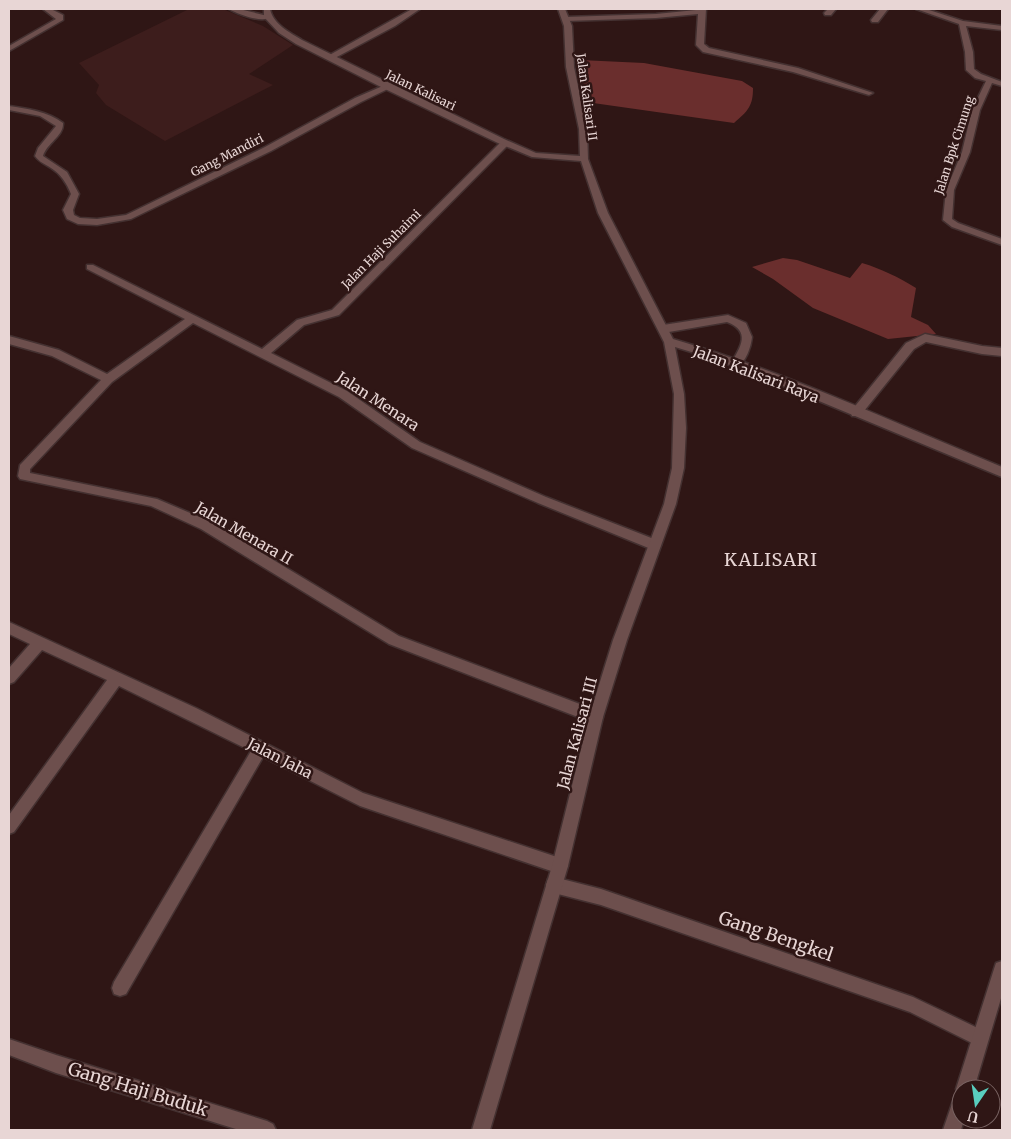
<svg xmlns="http://www.w3.org/2000/svg" width="1011" height="1139" font-family="Merriweather,serif">
<rect width="100%" height="100%" fill="#2f1615"/>
<!-- built -->
<path fill="#3d1d1c" d="M 189,9 L 223,9 L 263,26 L 293,45 L 249,74 L 273,85 L 165,141 L 106,105 L 96,93 L 99,85 L 79,63 Z"/>
<!-- green -->
<path fill="#6a2e2d" d="M 580,60 L 644,63 L 742,81 L 753,88 C 753,106 748,111 734,123 L 586,102 Z
M 783,258 L 797,260 L 850,278 L 862,263 C 882,269 898,277 916,288 L 911,317 L 928,325 L 936,334 L 888,339 L 813,308 L 773,279 L 752,267 Z"/>
<g fill="none" stroke-linecap="round" stroke-linejoin="round">
<defs>
<path id="service" d="M 728,315 L 746,323 L 752,337 C 751,347 746,363 736,367 L 731,363 C 741,347 751,331 727,322 L 663,333 L 658,329 L 663,325 Z"/>
<path id="minor" d="M 43,9 L 51,9 L 63,15 L 63,20 L 9,51 L 9,46 L 56,19 Z
M 229,9 L 239,9 L 272,17 C 262,23 239,15 229,9 Z
M 412,9 L 420,9 L 395,26 L 333,59 L 326,57 Z
M 706,9 L 704,44 L 709,48 L 798,68 L 873,93 L 869,95 L 793,72 L 703,52 L 696,45 L 698,14 L 656,18 L 566,21 L 562,19 L 566,17 L 656,14 Z
M 828,9 L 836,9 L 831,15 L 825,15 L 824,13 Z
M 880,9 L 888,9 L 878,22 L 872,22 L 871,20 Z
M 916,9 L 926,9 L 963,21 L 1002,26 L 1002,30 L 966,26 L 973,52 L 974,69 L 981,74 L 1002,82 L 1002,86 L 992,83 L 980,110 L 970,152 L 954,190 L 952,219 L 958,223 L 1002,239 L 1002,245 L 952,227 L 943,220 L 946,190 L 962,152 L 972,110 L 986,81 L 975,78 L 966,70 L 965,52 L 959,24 Z
M 385,85 L 392,87 L 361,102 L 271,151 L 131,219 L 97,225 L 78,224 L 67,219 L 63,210 L 71,194 C 67,184 61,174 51,168 C 45,164 39,162 35,156 L 38,148 L 56,126 L 40,116 L 9,110 L 9,106 C 28,109 47,111 63,123 C 64,136 47,143 43,156 L 67,172 L 79,194 L 73,210 L 74,215 L 80,218 L 97,219 L 126,215 L 265,147 L 355,98 Z
M 505,140 L 509,143 L 508,145 L 339,315 L 304,325 L 271,353 L 347,391 L 420,442 L 546,497 L 659,541 L 661,545 L 659,549 L 655,550 L 651,549 L 538,503 L 412,448 L 339,397 L 193,323 L 112,382 L 30,469 L 30,473 L 157,499 L 209,521 L 399,636 L 601,712 L 603,717 L 601,722 L 596,724 L 389,644 L 201,529 L 151,506 L 20,479 L 18,476 L 20,465 L 101,380 L 52,356 L 9,344 L 9,336 L 59,350 L 107,374 L 185,319 L 87,269 L 87,265 L 93,265 L 262,349 L 297,320 L 332,310 L 502,141 Z
M 925,334 L 982,346 L 1002,348 L 1002,356 L 982,354 L 926,342 L 914,349 L 860,416 L 852,416 L 851,413 L 852,410 L 906,343 Z
M 9,622 L 196,708 L 363,793 L 560,858 L 565,861 L 568,866 L 565,871 L 560,874 L 360,806 L 263,757 L 126,994 L 120,996 L 114,994 L 112,988 L 114,982 L 251,751 L 119,686 L 14,832 L 9,834 L 9,815 L 107,680 L 42,650 L 14,682 L 9,684 L 9,668 L 30,644 L 9,634 Z
M 554,877 L 601,889 L 913,997 L 986,1032 L 989,1038 L 986,1044 L 980,1047 L 910,1012 L 601,905 L 554,893 L 548,891 L 546,885 L 548,879 Z
M 9,1039 L 56,1055 L 267,1121 L 273,1124 L 276,1130 L 239,1130 L 56,1073 L 9,1055 Z"/>
<path id="tertiary" d="M 264,9 L 270,9 C 273,24 289,32 302,40 L 504,139 L 536,153 L 580,156 L 579,129 L 566,67 L 564,26 L 558,9 L 565,9 L 572,26 L 574,67 L 587,129 L 588,159 L 608,213 L 673,339 C 786,372 894,423 1002,467 L 1002,477 L 766,379 L 711,358 L 675,347 L 684,394 L 686,428 L 684,468 L 676,504 L 627,640 L 603,717 L 568,866 L 490,1130 L 472,1130 L 552,866 L 589,717 L 613,640 L 664,504 L 672,468 L 674,394 L 664,342 L 598,213 L 581,161 L 532,157 L 498,143 L 385,89 L 296,44 L 279,33 L 264,17 Z
M 1002,961 L 1002,995 L 974,1089 L 961,1089 L 961,1119 L 964,1119 L 961,1130 L 943,1130 L 955,1095 L 958,1093 L 956,1089 L 994,969 L 996,963 Z"/>
</defs>
<!-- service casing -->
<use href="#service" stroke="#443131" stroke-width="3"/>
<!-- minor casing -->
<use href="#minor" stroke="#443131" stroke-width="3"/>
<!-- tertiary casing -->
<use href="#tertiary" stroke="#443131" stroke-width="3"/>
<!-- service -->
<use href="#service" fill="#6d4f4d" fill-rule="evenodd"/>
<!-- minor -->
<use href="#minor" fill="#6d4f4d" fill-rule="evenodd"/>
<!-- tertiary -->
<use href="#tertiary" fill="#6d4f4d" fill-rule="evenodd"/>
</g>
<g text-anchor="middle" dominant-baseline="central" stroke-width="5" stroke-linejoin="round" paint-order="stroke">
<!-- far-street labels -->
<g font-size="12" fill="#e8d6d5" stroke="#2f1615">
<text transform="translate(421 90) rotate(26)">Jalan Kalisari</text>
<text transform="translate(587 97) rotate(82)">Jalan Kalisari II</text>
<text transform="translate(954 145) rotate(-72)">Jalan Bpk Cimung</text>
<text transform="translate(227 155) rotate(-27)">Gang Mandiri</text>
<text transform="translate(381 249) rotate(-45)">Jalan Haji Suhaimi</text>
</g>
<!-- street labels -->
<g font-size="15" fill="#e8d6d5" stroke="#2f1615">
<text transform="translate(756 374) rotate(21)">Jalan Kalisari Raya</text>
<text transform="translate(378 401) rotate(33)">Jalan Menara</text>
<text transform="translate(244 533) rotate(30)">Jalan Menara II</text>
<text transform="translate(577 733) rotate(-75)">Jalan Kalisari III</text>
<text transform="translate(280 758) rotate(27)">Jalan Jaha</text>
</g>
<!-- quarter labels -->
<g font-size="18" letter-spacing="1" fill="#e8d6d5" stroke="#2f1615">
<text x="771" y="559">KALISARI</text>
</g>
<!-- near-street labels -->
<g font-size="18" fill="#e8d6d5" stroke="#2f1615">
<text transform="translate(776 936) rotate(19)">Gang Bengkel</text>
<text transform="translate(138 1089) rotate(17)">Gang Haji Buduk</text>
</g>
</g>
<!-- border -->
<rect width="1011" height="1139" fill="none" stroke="#e8d6d5" stroke-width="20"/>
<!-- north arrow -->
<g transform="translate(976 1104) rotate(193)"><circle r="24" fill="#2f1615" stroke="#796362"/>
<path d="M0-4L9 19L0 12L-9 19Z" fill="#59cebf"/>
<text y="-8" font-size="14" font-weight="bold" text-anchor="middle" fill="#e8d6d5">U</text>
</g>
</svg>
